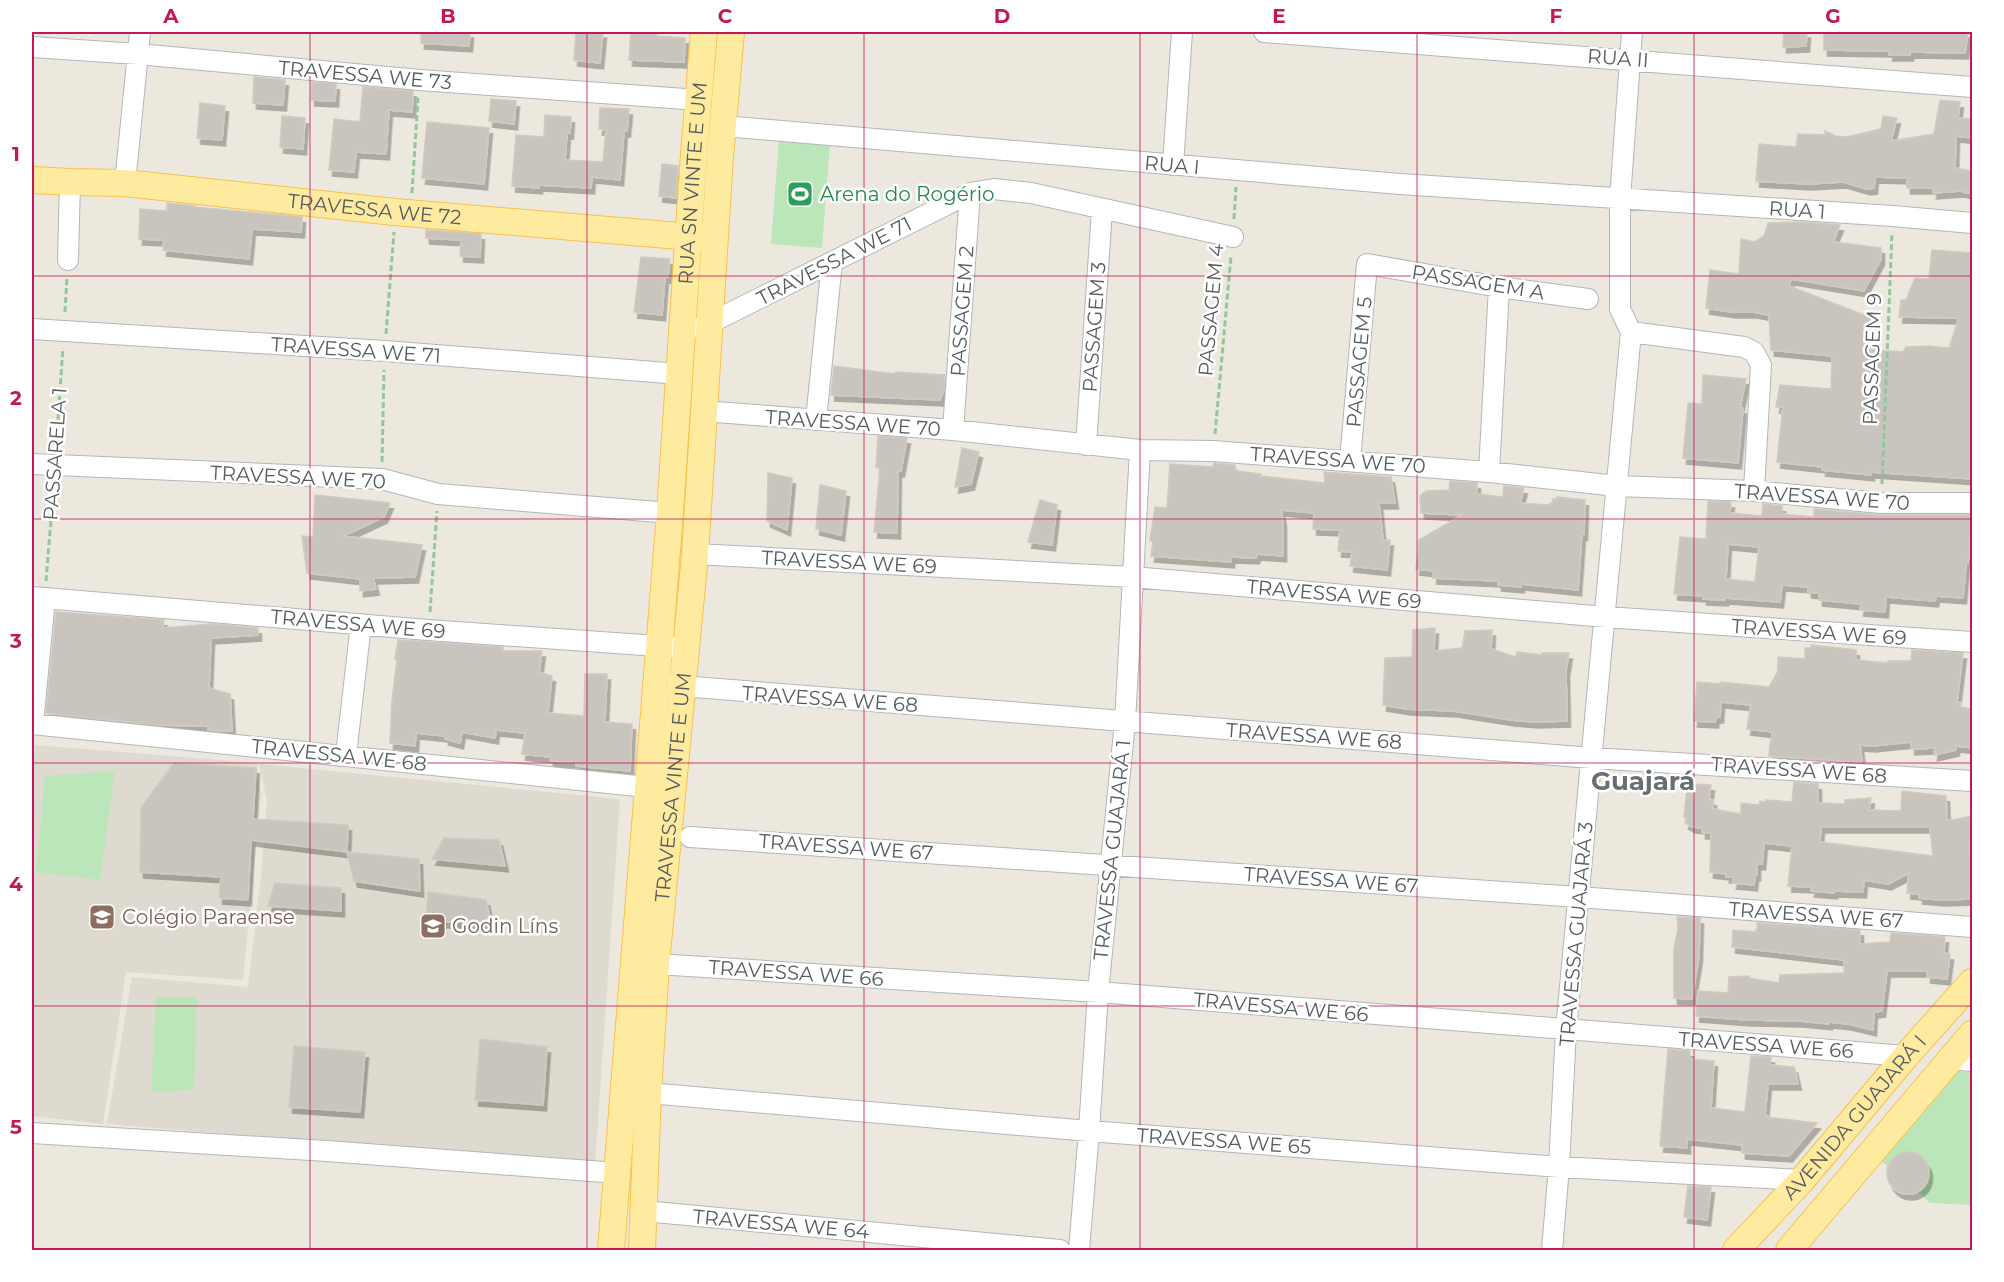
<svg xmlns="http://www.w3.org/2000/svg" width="2004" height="1282" font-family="Montserrat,sans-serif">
<defs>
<filter id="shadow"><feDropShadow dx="3.5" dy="6" stdDeviation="0" flood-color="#0004"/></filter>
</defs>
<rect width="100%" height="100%" fill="#ece8de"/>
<!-- education -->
<path fill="#dedacf" d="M 35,745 L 257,763 L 261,796 L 243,980 L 126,972 L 103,1124 L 32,1116 L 32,784 Z
M 259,764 L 620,799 L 595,1165 L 107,1124 L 132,977 L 248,987 L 261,876 L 267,801 Z"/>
<!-- green -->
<path fill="#bbe6b9" d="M 779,139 L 830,143 L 822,248 L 771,244 Z
M 115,771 L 100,880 L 36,872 L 45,776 Z
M 156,997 L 197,997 L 194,1090 L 151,1092 Z
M 1953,1070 L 1972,1073 L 1972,1205 L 1930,1203 L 1879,1159 Z"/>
<!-- building -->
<path fill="#c9c5be" stroke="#d1cabd" stroke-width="1.5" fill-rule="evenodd" filter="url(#shadow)" d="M 421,32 L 470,32 L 469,46 L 421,43 Z
M 576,32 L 603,32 L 600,63 L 574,60 Z
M 631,32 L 657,32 L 656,36 L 685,38 L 684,62 L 629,60 Z
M 1784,32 L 1807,32 L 1806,46 L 1783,47 Z
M 1847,32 L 1968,32 L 1965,53 L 1910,52 L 1910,55 L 1889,55 L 1890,51 L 1824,50 L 1824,34 Z
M 254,77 L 285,80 L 283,105 L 253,103 Z
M 312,82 L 336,84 L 335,101 L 311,100 Z
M 363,87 L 413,91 L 412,112 L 389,110 L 386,154 L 356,152 L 354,172 L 329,170 L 334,119 L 360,122 Z
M 491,99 L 516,101 L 514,124 L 489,121 Z
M 1940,100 L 1960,102 L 1958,118 L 1972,119 L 1972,138 L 1956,136 L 1955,168 L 1972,171 L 1972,194 L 1961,191 L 1933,193 L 1934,188 L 1907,188 L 1907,178 L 1875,177 L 1874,188 L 1867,189 L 1843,182 L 1808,184 L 1756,181 L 1759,144 L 1796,147 L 1798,134 L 1825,135 L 1825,131 L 1836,136 L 1847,137 L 1881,129 L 1883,116 L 1897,118 L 1891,141 L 1934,134 Z
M 200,103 L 225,106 L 222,140 L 197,138 Z
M 600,108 L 629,109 L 627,131 L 624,131 L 620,180 L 592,177 L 591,188 L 539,185 L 539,188 L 512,186 L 516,135 L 544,137 L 545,115 L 571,117 L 570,133 L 567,133 L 565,160 L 603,162 L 606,130 L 599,129 Z
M 282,116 L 305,118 L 303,149 L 280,147 Z
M 427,122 L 489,128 L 484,184 L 422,178 Z
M 662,164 L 678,166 L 676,198 L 659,196 Z
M 167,203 L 195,206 L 194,207 L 302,217 L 301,232 L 252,229 L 249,259 L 163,250 L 164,240 L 139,239 L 140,209 L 167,211 Z
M 1801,222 L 1840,225 L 1833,242 L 1881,248 L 1881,259 L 1864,291 L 1791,279 L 1789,286 L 1877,320 L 1872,350 L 1903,352 L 1906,347 L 1929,346 L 1949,348 L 1959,318 L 1899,317 L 1901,300 L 1906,300 L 1915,278 L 1929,279 L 1932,250 L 1972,253 L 1972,479 L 1871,472 L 1871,475 L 1822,470 L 1823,467 L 1777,462 L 1783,407 L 1776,407 L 1780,385 L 1831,389 L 1832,356 L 1771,350 L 1769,315 L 1754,312 L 1732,312 L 1706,308 L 1710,270 L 1739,274 L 1741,239 L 1754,242 L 1764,236 L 1768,223 Z
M 426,230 L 481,234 L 480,257 L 460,256 L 461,240 L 426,238 Z
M 641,257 L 670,259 L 668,277 L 665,276 L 662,315 L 634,312 Z
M 834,366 L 895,374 L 896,372 L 945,375 L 944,390 L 940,400 L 831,395 Z
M 1703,375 L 1746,379 L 1740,408 L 1743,408 L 1738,463 L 1683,458 L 1688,403 L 1702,404 Z
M 878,436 L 907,438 L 901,471 L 898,471 L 897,533 L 874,532 L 880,468 L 876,467 Z
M 962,448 L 979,452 L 971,484 L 955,487 Z
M 1214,463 L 1235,465 L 1236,471 L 1261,474 L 1261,476 L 1325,483 L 1324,472 L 1391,477 L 1395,503 L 1379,503 L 1383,540 L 1390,540 L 1387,570 L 1350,566 L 1352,552 L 1338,551 L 1340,530 L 1313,529 L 1314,513 L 1281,510 L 1283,521 L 1283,556 L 1257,554 L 1256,558 L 1231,557 L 1231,562 L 1151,556 L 1153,541 L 1150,541 L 1155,507 L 1167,508 L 1170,464 L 1213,467 Z
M 768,473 L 792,478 L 787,530 L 767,521 Z
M 1450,481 L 1477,483 L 1477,494 L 1503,497 L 1504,486 L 1524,488 L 1520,503 L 1547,505 L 1552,503 L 1553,499 L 1557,499 L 1557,497 L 1585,500 L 1584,534 L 1582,533 L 1578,590 L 1521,584 L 1521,587 L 1498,585 L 1498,581 L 1433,578 L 1434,571 L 1416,569 L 1419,540 L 1462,515 L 1421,513 L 1420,496 L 1426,491 L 1449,490 Z
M 820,485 L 846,491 L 841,535 L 816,529 Z
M 315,495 L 390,503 L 384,517 L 343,536 L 422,545 L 415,577 L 373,578 L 376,589 L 360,591 L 360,579 L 307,573 L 302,536 L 313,537 Z
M 1040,500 L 1057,505 L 1052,545 L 1028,542 Z
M 1708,501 L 1731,502 L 1730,513 L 1762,516 L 1763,504 L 1782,506 L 1782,514 L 1814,517 L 1814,509 L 1881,515 L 1972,515 L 1968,563 L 1966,563 L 1963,598 L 1936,596 L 1935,601 L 1886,597 L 1885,612 L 1860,610 L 1861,604 L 1819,600 L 1819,593 L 1808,592 L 1808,587 L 1782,585 L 1780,602 L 1725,598 L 1725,600 L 1703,599 L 1703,596 L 1674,594 L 1680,537 L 1706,539 ZM 1728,544 L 1759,547 L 1755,582 L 1726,579 Z
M 56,612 L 164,620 L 163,628 L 212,624 L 258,628 L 258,635 L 211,638 L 209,688 L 230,694 L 232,731 L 208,730 L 208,726 L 156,725 L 46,713 Z
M 1435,628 L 1434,651 L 1462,648 L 1465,631 L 1492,630 L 1491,649 L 1516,657 L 1517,652 L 1542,655 L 1542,653 L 1569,653 L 1566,671 L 1567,721 L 1535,722 L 1511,720 L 1454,711 L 1407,709 L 1383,705 L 1385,658 L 1412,657 L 1413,630 Z
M 398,640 L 503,647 L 503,651 L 542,651 L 539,672 L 552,676 L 548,713 L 584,716 L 585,674 L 607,674 L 605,722 L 632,724 L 630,771 L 576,766 L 577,762 L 550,761 L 550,757 L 522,754 L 525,733 L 496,730 L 495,738 L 462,732 L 460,743 L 445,739 L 445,736 L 416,733 L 415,746 L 390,743 L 392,700 L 397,660 L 395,659 Z
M 1811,645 L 1856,650 L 1856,660 L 1888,663 L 1888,661 L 1911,661 L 1912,650 L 1963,653 L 1957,702 L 1961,702 L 1960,707 L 1972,709 L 1972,748 L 1956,746 L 1956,750 L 1934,755 L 1935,748 L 1911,749 L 1911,742 L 1872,746 L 1860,745 L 1862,762 L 1769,756 L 1770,744 L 1773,732 L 1747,729 L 1751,705 L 1721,702 L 1720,717 L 1716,717 L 1715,722 L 1694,721 L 1697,682 L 1721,684 L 1721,682 L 1769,687 L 1778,671 L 1778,657 L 1805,659 L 1805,648 L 1812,648 Z
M 174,763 L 256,768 L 253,819 L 348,825 L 347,852 L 251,840 L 248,900 L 219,898 L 221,877 L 140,872 L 141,808 Z
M 1794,782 L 1818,784 L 1818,803 L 1845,804 L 1845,800 L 1871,798 L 1869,810 L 1901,811 L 1902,791 L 1946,796 L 1947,821 L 1972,816 L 1969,855 L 1972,855 L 1972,858 L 1970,899 L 1941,900 L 1919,898 L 1919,894 L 1907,893 L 1909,873 L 1888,884 L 1864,880 L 1863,892 L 1834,891 L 1834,893 L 1811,891 L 1812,887 L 1788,886 L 1792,846 L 1764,843 L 1762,864 L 1757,864 L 1757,875 L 1755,875 L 1754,885 L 1733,883 L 1734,877 L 1726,877 L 1726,874 L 1710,872 L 1711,833 L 1702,833 L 1702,828 L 1692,827 L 1685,823 L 1687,818 L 1684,817 L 1687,788 L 1692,787 L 1692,784 L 1711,785 L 1709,799 L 1713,800 L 1713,809 L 1741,814 L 1741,803 L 1759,805 L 1760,801 L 1766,802 L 1766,800 L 1792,802 ZM 1821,827 L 1930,827 L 1933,856 L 1820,842 Z
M 444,838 L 499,840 L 505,866 L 432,859 Z
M 347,852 L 419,859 L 420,891 L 354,881 Z
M 275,883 L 341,888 L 341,911 L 268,906 Z
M 428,892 L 486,900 L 491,922 L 426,922 Z
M 1677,917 L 1700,918 L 1699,956 L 1692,999 L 1674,998 L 1674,948 L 1678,929 Z
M 1757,923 L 1860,930 L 1860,944 L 1890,942 L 1891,933 L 1945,937 L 1944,953 L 1950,954 L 1947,979 L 1927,977 L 1927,971 L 1887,971 L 1882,1011 L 1874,1012 L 1873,1030 L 1848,1024 L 1829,1022 L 1829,1024 L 1800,1021 L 1747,1020 L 1696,1016 L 1698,991 L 1728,993 L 1729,977 L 1749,976 L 1749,978 L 1779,983 L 1780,975 L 1844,973 L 1844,960 L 1732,947 L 1733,930 L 1756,932 L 1756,929 L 1758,929 Z
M 480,1039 L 547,1047 L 543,1105 L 475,1100 Z
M 294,1046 L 365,1052 L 360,1112 L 289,1107 Z
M 1668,1049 L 1690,1051 L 1690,1059 L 1714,1061 L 1711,1108 L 1745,1112 L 1751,1056 L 1771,1057 L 1770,1065 L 1794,1067 L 1798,1084 L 1768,1084 L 1765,1115 L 1767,1115 L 1766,1117 L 1817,1123 L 1789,1156 L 1742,1153 L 1742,1145 L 1687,1139 L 1687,1148 L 1660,1146 Z
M1887 1173a21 21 0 1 1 42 0a21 21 0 1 1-42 0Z
M 1688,1186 L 1711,1187 L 1707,1220 L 1684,1217 Z"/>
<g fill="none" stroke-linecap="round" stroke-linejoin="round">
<defs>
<path id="minor" d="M 1264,32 L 1972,87
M 32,47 L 138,54 L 420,80 L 699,100
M 724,126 L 1400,184 L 1893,216 L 1972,223
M 1173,165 L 1182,32
M 125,183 L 140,32
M 68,260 L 70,182
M 700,328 L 970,193 L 994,189 L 1031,193 L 1233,237
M 32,329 L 385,351 L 680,374
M 1631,332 L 1744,347 L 1754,352 L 1761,365 L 1754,491
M 703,411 L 953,430 L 1140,450 L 1213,451 L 1489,472 L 1617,486 L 1754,491 L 1881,503 L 1972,503
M 816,420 L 832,262
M 953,430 L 970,193
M 1086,445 L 1102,210
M 1350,461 L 1367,264 L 1499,287 L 1588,299
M 32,464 L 382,479 L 438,494 L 670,513
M 1489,472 L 1499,287
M 695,554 L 1132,577 L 1606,617 L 1972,642
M 32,597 L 428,630 L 672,647
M 668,685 L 1592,758 L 1972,781
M 32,724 L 647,787
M 33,724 L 45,598
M 346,755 L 361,624
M 690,837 L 1579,897 L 1972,927
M 656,964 L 1098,992 L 1906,1056
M 1951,1059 L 1972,1061
M 648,1093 L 1089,1131 L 1559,1167 L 1802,1180
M 32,1133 L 327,1151 L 617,1173
M 644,1211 L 1060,1250
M 1079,1250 L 1089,1131 L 1098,992 L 1125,722 L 1140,450
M 1552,1250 L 1559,1167 L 1566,1030 L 1631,332 L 1620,309 L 1620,199 L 1632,32"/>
<g id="major">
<path id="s1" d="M 32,180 L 70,182 L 125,183 L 395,212 L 703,238"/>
<path id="s2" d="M 611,1250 L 670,513 L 694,154 L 704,32"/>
<path id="s3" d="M 642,1250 L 648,1093 L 656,964 L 695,554 L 720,157 L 731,32"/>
<path id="s4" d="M 1736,1250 L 1802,1180 L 1906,1056 L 1972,982"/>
<path d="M 1789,1250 L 1972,1034"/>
</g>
</defs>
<!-- minor casing -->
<use href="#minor" stroke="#b2b6bb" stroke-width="22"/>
<!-- major casing -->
<use href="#major" stroke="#f8c04c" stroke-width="28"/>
<!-- path -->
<path stroke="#92c79e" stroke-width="3" stroke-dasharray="6 3" stroke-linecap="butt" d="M 412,193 L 418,98
M 1234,219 L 1236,187
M 65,312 L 67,277
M 386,334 L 394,232
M 1215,434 L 1231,256
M 56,447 L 63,348
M 382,462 L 384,370
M 1882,484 L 1892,233
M 46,581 L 54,483
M 430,612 L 437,511"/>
<!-- minor -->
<use href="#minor" stroke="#fff" stroke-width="20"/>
<!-- major -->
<use href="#major" stroke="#ffeba0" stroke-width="26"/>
</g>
<!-- grid -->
<path fill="none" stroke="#c2185b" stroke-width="1.5" stroke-opacity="0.55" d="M 310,32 L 310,1250M 587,32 L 587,1250M 864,32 L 864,1250M 1140,32 L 1140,1250M 1417,32 L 1417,1250M 1694,32 L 1694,1250M 32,276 L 1972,276M 32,519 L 1972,519M 32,763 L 1972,763M 32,1006 L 1972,1006"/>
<!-- icons -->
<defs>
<symbol id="stadium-square" viewBox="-11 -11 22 22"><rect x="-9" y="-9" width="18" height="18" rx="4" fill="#2e9e5b" stroke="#fff"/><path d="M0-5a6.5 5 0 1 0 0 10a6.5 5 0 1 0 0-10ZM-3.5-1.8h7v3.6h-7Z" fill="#fff"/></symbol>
<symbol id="school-square" viewBox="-11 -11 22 22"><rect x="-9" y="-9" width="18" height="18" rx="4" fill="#8d6e63" stroke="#fff"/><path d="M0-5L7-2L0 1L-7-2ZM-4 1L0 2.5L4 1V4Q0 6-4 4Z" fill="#fff"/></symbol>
</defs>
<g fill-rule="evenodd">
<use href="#stadium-square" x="785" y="179" width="30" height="30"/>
<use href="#school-square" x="87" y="902" width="30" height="30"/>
<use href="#school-square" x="418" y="911" width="30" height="30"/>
</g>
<g text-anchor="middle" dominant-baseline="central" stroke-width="5" stroke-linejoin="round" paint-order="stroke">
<!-- street labels -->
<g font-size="20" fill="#585c61" stroke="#fff">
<text transform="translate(1618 58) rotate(4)">RUA II</text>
<text transform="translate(365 75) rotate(5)">TRAVESSA WE 73</text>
<text transform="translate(1172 165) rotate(5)">RUA I</text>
<text stroke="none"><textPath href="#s2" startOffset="1070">RUA SN VINTE E UM</textPath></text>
<text stroke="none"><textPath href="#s1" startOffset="344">TRAVESSA WE 72</textPath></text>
<text transform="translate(1797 210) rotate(4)">RUA 1</text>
<text transform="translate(834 261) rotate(-27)">TRAVESSA WE 71</text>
<text transform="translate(1478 282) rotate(9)">PASSAGEM A</text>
<text transform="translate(1211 310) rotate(-85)">PASSAGEM 4</text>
<text transform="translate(962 311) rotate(-86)">PASSAGEM 2</text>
<text transform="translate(1094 327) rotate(-86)">PASSAGEM 3</text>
<text transform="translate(356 350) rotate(4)">TRAVESSA WE 71</text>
<text transform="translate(1872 359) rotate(-88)">PASSAGEM 9</text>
<text transform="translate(1359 362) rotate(-85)">PASSAGEM 5</text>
<text transform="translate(853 423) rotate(4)">TRAVESSA WE 70</text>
<text transform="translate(55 454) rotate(-86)">PASSARELA 1</text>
<text transform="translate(1338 460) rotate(4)">TRAVESSA WE 70</text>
<text transform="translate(298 477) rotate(3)">TRAVESSA WE 70</text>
<text transform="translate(1822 497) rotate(4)">TRAVESSA WE 70</text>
<text transform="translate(849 562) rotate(3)">TRAVESSA WE 69</text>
<text transform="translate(1334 594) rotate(5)">TRAVESSA WE 69</text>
<text transform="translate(358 624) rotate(5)">TRAVESSA WE 69</text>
<text transform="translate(1819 632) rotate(4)">TRAVESSA WE 69</text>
<text transform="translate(830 699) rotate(4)">TRAVESSA WE 68</text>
<text transform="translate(1314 736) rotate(4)">TRAVESSA WE 68</text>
<text transform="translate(339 755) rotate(6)">TRAVESSA WE 68</text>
<text transform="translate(1799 770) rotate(4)">TRAVESSA WE 68</text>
<text stroke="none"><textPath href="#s3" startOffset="464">TRAVESSA VINTE E UM</textPath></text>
<text transform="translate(846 847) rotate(4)">TRAVESSA WE 67</text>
<text transform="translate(1112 850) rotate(-84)">TRAVESSA GUAJARÁ 1</text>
<text transform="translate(1331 880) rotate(4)">TRAVESSA WE 67</text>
<text transform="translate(1816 915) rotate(4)">TRAVESSA WE 67</text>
<text transform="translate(1576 934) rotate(-85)">TRAVESSA GUAJARÁ 3</text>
<text transform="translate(796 973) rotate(4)">TRAVESSA WE 66</text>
<text transform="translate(1281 1007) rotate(5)">TRAVESSA WE 66</text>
<text transform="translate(1766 1045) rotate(4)">TRAVESSA WE 66</text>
<text stroke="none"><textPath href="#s4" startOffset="178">AVENIDA GUAJARÁ I</textPath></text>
<text transform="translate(1224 1141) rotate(4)">TRAVESSA WE 65</text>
<text transform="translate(781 1224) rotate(5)">TRAVESSA WE 64</text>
</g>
<!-- leisure labels -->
<g font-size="20" fill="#27864d" stroke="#fff" text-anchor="start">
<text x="820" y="194">Arena do Rogério</text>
</g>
<!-- education labels -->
<g font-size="20" fill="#785e54" stroke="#fff" text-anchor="start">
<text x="122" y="917">Colégio Paraense</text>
<text x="452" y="926">Godin Líns</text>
</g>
<!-- district labels -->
<g font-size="26" font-weight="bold" fill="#696e73" stroke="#fff">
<text x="1643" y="781">Guajará</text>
</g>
</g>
<!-- border -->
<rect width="2004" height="1282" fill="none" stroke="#ffffff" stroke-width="66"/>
<rect x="33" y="33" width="1938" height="1216" fill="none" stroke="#c2185b" stroke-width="2"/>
<g font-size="20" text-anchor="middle" font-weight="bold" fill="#c2185b">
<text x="171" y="23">A</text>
<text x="448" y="23">B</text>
<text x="725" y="23">C</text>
<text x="1002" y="23">D</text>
<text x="1279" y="23">E</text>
<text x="1556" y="23">F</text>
<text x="1833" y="23">G</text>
<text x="16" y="161">1</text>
<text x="16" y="405">2</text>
<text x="16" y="648">3</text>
<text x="16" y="891">4</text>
<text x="16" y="1134">5</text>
</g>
</svg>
